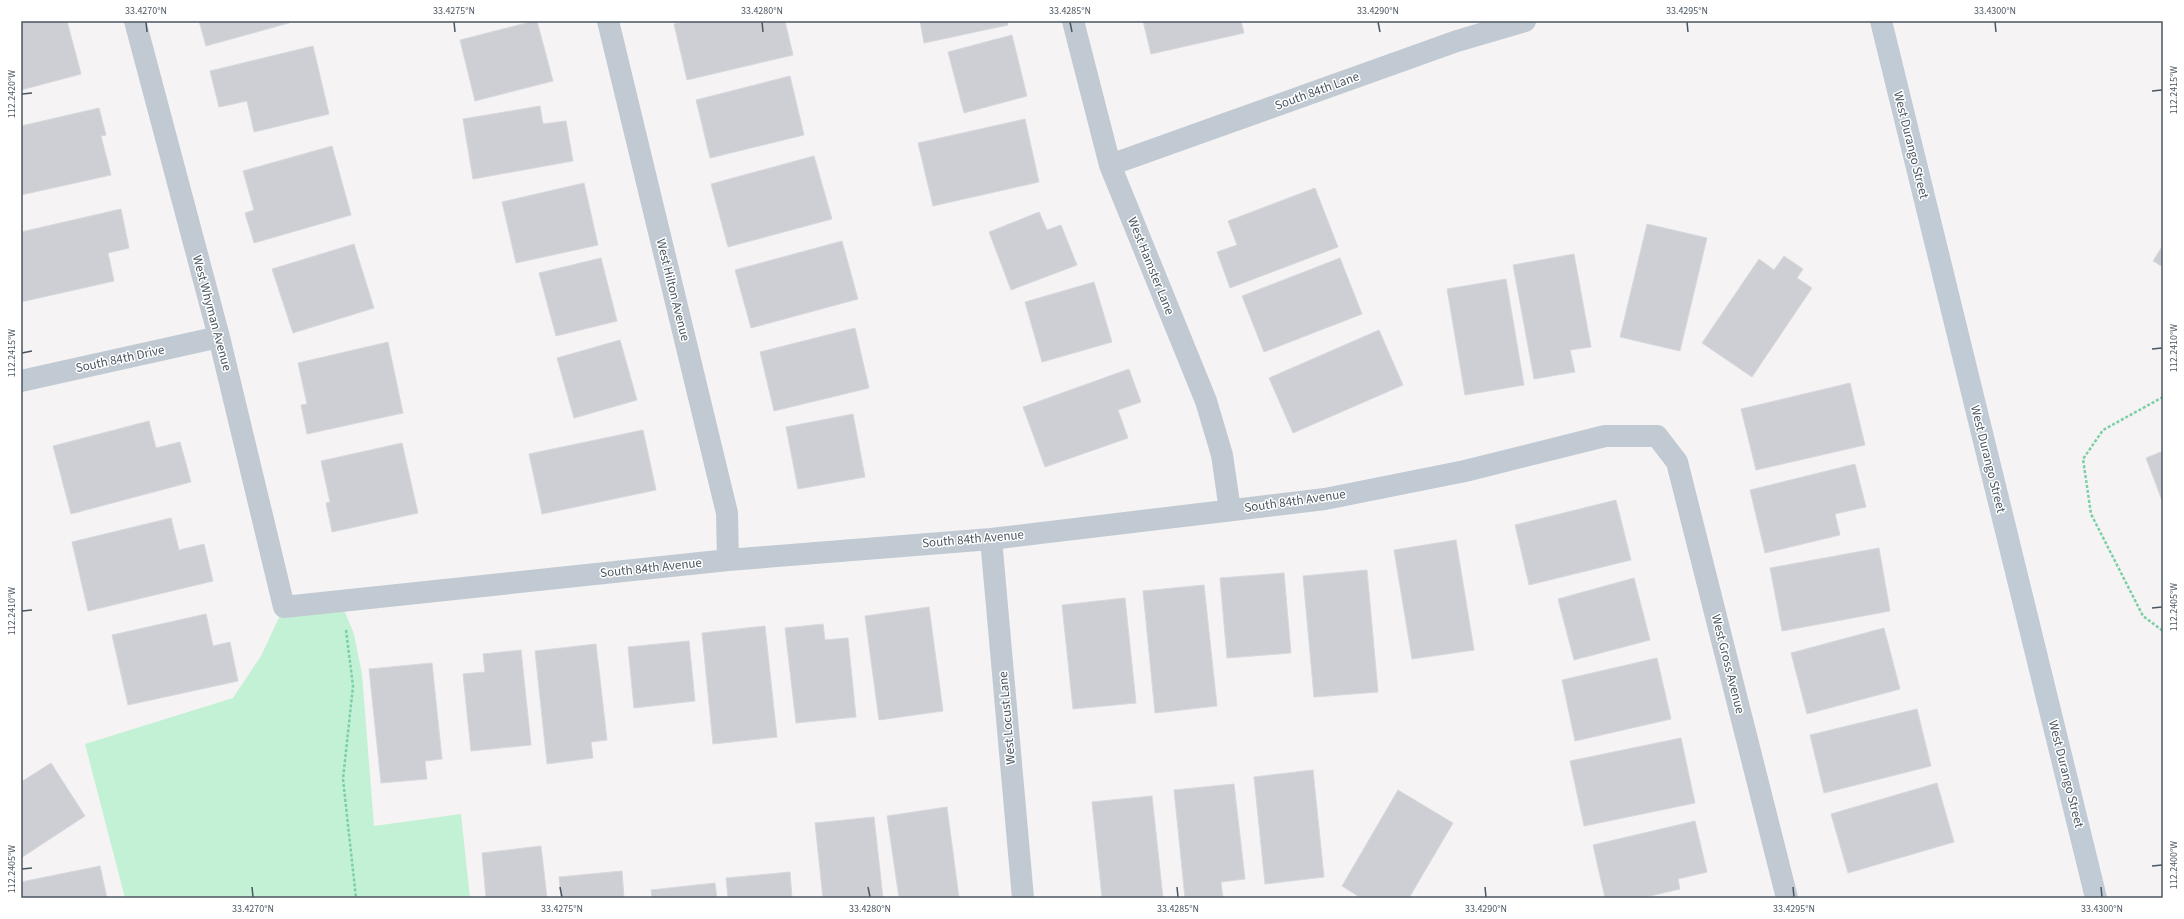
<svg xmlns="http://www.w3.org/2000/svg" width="2184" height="919" font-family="'Source Sans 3',sans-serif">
<rect width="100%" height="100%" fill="#f5f3f3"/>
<!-- green -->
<path fill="#c3f1d5" d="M 340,600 L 354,634 L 362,674 L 374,826 L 461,814 L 470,898 L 125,898 L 85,744 L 233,698 L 261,656 L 284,607 Z"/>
<!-- building -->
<path fill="#cdcfd5" stroke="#d7d9de" d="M 21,21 L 67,21 L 81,74 L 21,90 Z
M 199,21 L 288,21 L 289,23 L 206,46 Z
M 534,21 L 537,21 L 553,81 L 475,101 L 460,40 Z
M 686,21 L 785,21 L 793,55 L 687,80 L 674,24 Z
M 920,21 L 1007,21 L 1008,25 L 924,43 Z
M 1143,21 L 1241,21 L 1244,33 L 1151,54 Z
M 1012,35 L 1027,96 L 964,113 L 948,52 Z
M 313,46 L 329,114 L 254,132 L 247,101 L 219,107 L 210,71 Z
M 790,76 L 804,135 L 710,158 L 696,100 Z
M 540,106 L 543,124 L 566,121 L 573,161 L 473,179 L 463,119 Z
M 99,108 L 106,135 L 101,136 L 111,175 L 21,195 L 21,126 Z
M 1025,119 L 1039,182 L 933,206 L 918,143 Z
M 332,146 L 351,215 L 254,243 L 245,213 L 254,210 L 243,171 Z
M 814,156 L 832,219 L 728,247 L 711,184 Z
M 584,183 L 598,245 L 516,263 L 502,202 Z
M 1315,188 L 1338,247 L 1230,288 L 1217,252 L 1237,245 L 1228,221 Z
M 121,209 L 129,248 L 108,253 L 114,281 L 21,302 L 21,232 Z
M 1039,212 L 1047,230 L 1061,225 L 1077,265 L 1011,290 L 989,232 Z
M 1647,224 L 1707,238 L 1680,351 L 1620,337 Z
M 842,241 L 858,299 L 751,328 L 735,270 Z
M 354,244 L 374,308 L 293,333 L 272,269 Z
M 2163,245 L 2163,267 L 2153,261 Z
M 1574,254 L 1591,347 L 1570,350 L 1575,372 L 1534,379 L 1513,265 Z
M 1784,256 L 1803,269 L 1797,278 L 1812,288 L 1752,377 L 1702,343 L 1759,259 L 1774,270 Z
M 601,258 L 617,321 L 556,336 L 539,273 Z
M 1340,258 L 1362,314 L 1264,352 L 1242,296 Z
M 1506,279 L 1524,385 L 1465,395 L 1447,289 Z
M 1094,282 L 1112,342 L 1042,362 L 1025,302 Z
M 855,328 L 869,388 L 774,411 L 760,352 Z
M 1379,330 L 1403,385 L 1293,433 L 1269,378 Z
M 620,340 L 637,400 L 574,418 L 557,358 Z
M 388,342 L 403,413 L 307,434 L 301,405 L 307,404 L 298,363 Z
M 1129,369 L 1141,402 L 1118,410 L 1128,438 L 1045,467 L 1023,407 Z
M 1850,383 L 1865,445 L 1756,470 L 1741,409 Z
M 853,414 L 865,477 L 798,489 L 786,427 Z
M 149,421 L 156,448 L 180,442 L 191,482 L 71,514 L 53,446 Z
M 643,430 L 656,490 L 542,514 L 529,454 Z
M 402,443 L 418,513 L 332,532 L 326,503 L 330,502 L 321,461 Z
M 2163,451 L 2163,503 L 2146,458 Z
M 1855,464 L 1866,507 L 1835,514 L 1840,535 L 1765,553 L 1750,490 Z
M 1616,500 L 1631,560 L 1529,585 L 1515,525 Z
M 171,518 L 179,550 L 204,544 L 213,581 L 88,611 L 72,542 Z
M 1456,540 L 1474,650 L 1412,659 L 1394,550 Z
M 1879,548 L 1890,611 L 1782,631 L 1770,568 Z
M 1367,570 L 1378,692 L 1314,697 L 1303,576 Z
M 1284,573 L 1291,653 L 1227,658 L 1220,578 Z
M 1634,578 L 1650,640 L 1574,660 L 1558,599 Z
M 1204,585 L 1217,706 L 1155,713 L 1143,591 Z
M 1125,598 L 1136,703 L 1073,709 L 1062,605 Z
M 929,607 L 943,711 L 879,720 L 865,616 Z
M 206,614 L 213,646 L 230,642 L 238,681 L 128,705 L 112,635 Z
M 823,624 L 825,640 L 848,638 L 856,717 L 796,723 L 785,628 Z
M 765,626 L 777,737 L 713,744 L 702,633 Z
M 1884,628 L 1900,689 L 1807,714 L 1791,653 Z
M 689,641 L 695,701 L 634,708 L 628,647 Z
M 596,644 L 607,740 L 591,742 L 593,758 L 547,764 L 535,651 Z
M 521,650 L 531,745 L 471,751 L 463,674 L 485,672 L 483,654 Z
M 1657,658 L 1671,719 L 1575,741 L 1562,680 Z
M 432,663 L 442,759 L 425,761 L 427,779 L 381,783 L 369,669 Z
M 1917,709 L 1931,766 L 1824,793 L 1810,735 Z
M 1681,738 L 1695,803 L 1584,826 L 1570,761 Z
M 51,763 L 85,816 L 21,858 L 21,782 Z
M 1313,770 L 1324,877 L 1265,884 L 1254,777 Z
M 1937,783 L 1954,842 L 1848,873 L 1831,814 Z
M 1234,784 L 1245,879 L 1221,882 L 1223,898 L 1185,898 L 1174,790 Z
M 1398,790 L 1453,823 L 1409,898 L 1361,898 L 1342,886 Z
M 1152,796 L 1163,898 L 1102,898 L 1092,802 Z
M 947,807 L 959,898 L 899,898 L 887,816 Z
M 874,817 L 883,898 L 823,898 L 815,823 Z
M 1695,821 L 1707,872 L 1678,879 L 1680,889 L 1642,898 L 1605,898 L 1593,845 Z
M 541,846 L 547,898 L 486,898 L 482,853 Z
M 100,866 L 107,898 L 21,898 L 21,882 Z
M 622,871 L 624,898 L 561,898 L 559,877 Z
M 790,872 L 792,898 L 728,898 L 726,878 Z
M 715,883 L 717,898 L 652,898 L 651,890 Z"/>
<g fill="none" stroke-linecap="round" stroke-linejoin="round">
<!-- path -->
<path stroke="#7ad0a6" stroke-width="2.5" stroke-dasharray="3 2" stroke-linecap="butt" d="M 2163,397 L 2103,430 L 2083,459 L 2091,514 L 2143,616 L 2163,631
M 346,630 L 353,686 L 343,779 L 356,898"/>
<!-- street -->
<path stroke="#c1cad2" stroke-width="22" d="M 135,21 L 219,337 L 284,607 L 728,560 L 991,539 L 1325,499 L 1465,471 L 1605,436 L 1657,436 L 1677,462 L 1787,898
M 608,21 L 727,513 L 728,560
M 1073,21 L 1110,165 L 1206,401 L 1222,455 L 1230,510
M 1110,165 L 1457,41 L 1525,21
M 21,381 L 219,337
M 991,539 L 1023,898"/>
<!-- secondary -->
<path stroke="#c1cbd6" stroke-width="22" d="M 1881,21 L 2096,898"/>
</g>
<!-- ticks -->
<path fill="none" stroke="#4a5661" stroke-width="1.5" d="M 146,22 L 147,32M 454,22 L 455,32M 762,22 L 763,32M 1070,22 L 1072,32M 1378,22 L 1380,32M 1687,22 L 1688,32M 1995,22 L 1996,32M 2152,91 L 2162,90M 22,94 L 32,93M 2152,349 L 2162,348M 22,353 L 32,351M 2152,608 L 2162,607M 22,611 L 32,610M 2152,866 L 2162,865M 22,869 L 32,868M 252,887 L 253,897M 560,887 L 562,897M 868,887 L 870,897M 1177,887 L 1178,897M 1485,887 L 1486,897M 1793,887 L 1794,897M 2101,887 L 2102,897"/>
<g text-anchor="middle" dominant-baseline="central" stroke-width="3" stroke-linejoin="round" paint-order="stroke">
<!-- street labels -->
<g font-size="13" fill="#4a5661" stroke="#fff">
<text transform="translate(1317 91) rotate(-20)">South 84th Lane</text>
<text transform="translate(1911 145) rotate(76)">West Durango Street</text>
<text transform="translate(1151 266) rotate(68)">West Hamster Lane</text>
<text transform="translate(673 290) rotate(76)">West Hilton Avenue</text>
<text transform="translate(212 313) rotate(75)">West Whyman Avenue</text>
<text transform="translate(120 359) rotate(-12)">South 84th Drive</text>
<text transform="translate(1988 459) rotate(76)">West Durango Street</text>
<text transform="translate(1295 501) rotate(-8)">South 84th Avenue</text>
<text transform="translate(973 539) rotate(-5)">South 84th Avenue</text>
<text transform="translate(651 568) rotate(-6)">South 84th Avenue</text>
<text transform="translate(1728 664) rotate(76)">West Gross Avenue</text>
<text transform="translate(1007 718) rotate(-95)">West Locust Lane</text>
<text transform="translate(2066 774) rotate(76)">West Durango Street</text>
</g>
</g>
<!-- border -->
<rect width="2184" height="919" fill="none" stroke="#ffffff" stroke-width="44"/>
<rect x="22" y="22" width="2140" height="875" fill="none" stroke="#4a5661" stroke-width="1.5"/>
<g font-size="10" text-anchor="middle" fill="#4a5661">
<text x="146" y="14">33.4270°N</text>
<text x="454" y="14">33.4275°N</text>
<text x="762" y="14">33.4280°N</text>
<text x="1070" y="14">33.4285°N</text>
<text x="1378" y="14">33.4290°N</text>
<text x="1687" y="14">33.4295°N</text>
<text x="1995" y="14">33.4300°N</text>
<text transform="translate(2173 90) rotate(-90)" y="4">112.2415°W</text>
<text transform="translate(11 94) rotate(-90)" y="4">112.2420°W</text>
<text transform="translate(2173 348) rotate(-90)" y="4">112.2410°W</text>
<text transform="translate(11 353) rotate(-90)" y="4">112.2415°W</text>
<text transform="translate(2173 607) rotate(-90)" y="4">112.2405°W</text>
<text transform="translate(11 611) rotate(-90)" y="4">112.2410°W</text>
<text transform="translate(2173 865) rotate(-90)" y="4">112.2400°W</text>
<text transform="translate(11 869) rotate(-90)" y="4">112.2405°W</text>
<text x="253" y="912">33.4270°N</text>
<text x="562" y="912">33.4275°N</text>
<text x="870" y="912">33.4280°N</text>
<text x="1178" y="912">33.4285°N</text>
<text x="1486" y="912">33.4290°N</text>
<text x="1794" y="912">33.4295°N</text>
<text x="2102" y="912">33.4300°N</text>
</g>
</svg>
